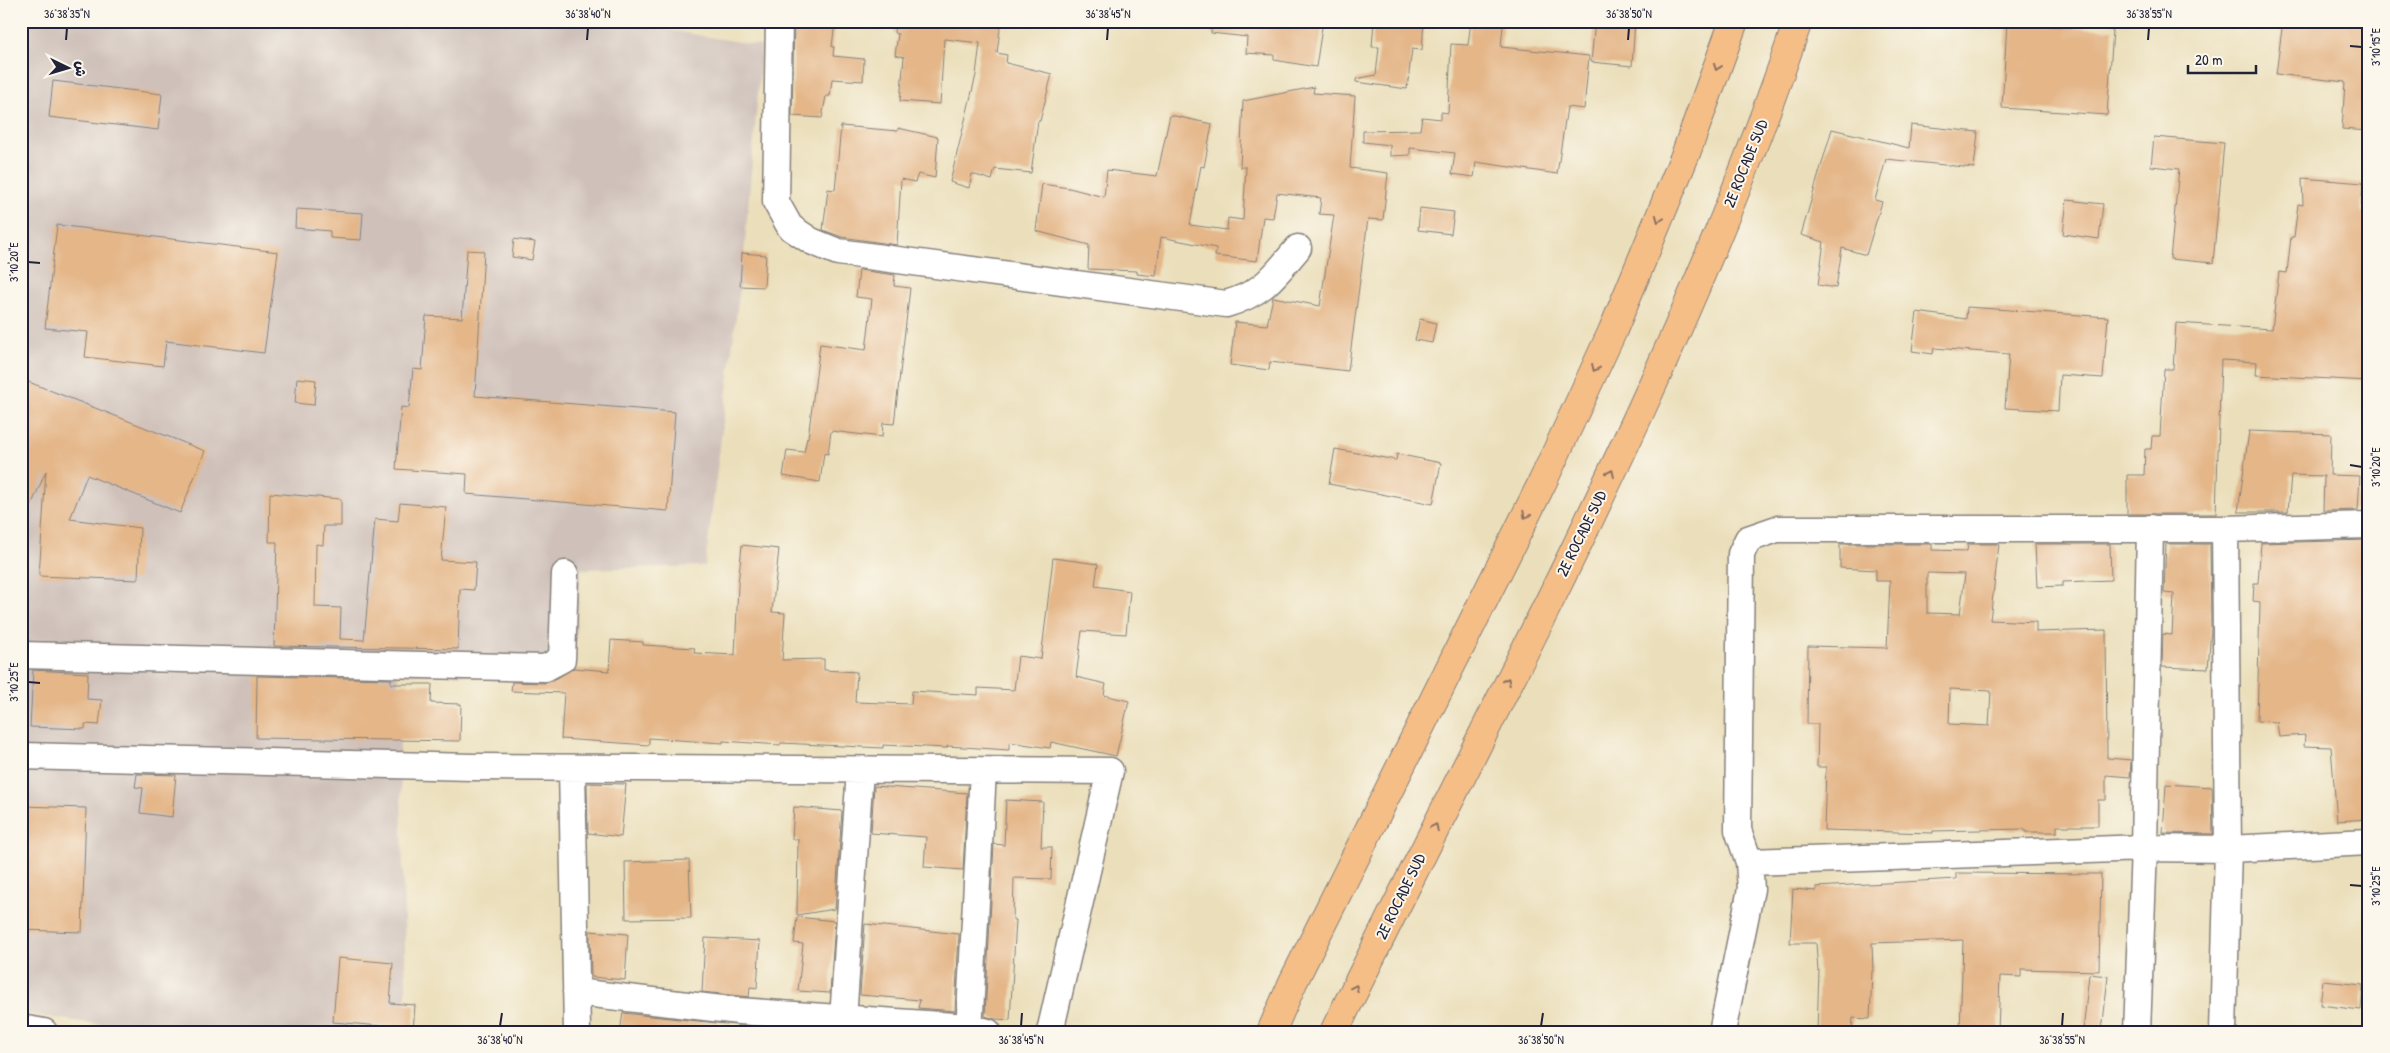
<svg xmlns="http://www.w3.org/2000/svg" width="2390" height="1053" font-family="'Patrick Hand','Playpen Sans Arabic',sans-serif">
<rect width="100%" height="100%" fill="#fbf7ec"/>
<filter id="ink" filterUnits="userSpaceOnUse"><feTurbulence type="fractalNoise" baseFrequency=".02" numOctaves="2"/><feDisplacementMap in="SourceGraphic" scale="10" xChannelSelector="R" yChannelSelector="G"/><feConvolveMatrix kernelMatrix="1 2 1 2 8 2 1 2 1" color-interpolation-filters="sRGB"/></filter>
<filter id="wash" filterUnits="userSpaceOnUse"><feTurbulence type="fractalNoise" baseFrequency=".0096" numOctaves="4" result="noise"/><feDisplacementMap in="SourceGraphic" scale="20" xChannelSelector="R" yChannelSelector="G"/><feGaussianBlur stdDeviation="1.12" result="paint"/><feColorMatrix in="noise" values="0 0 0 0 0 0 0 0 0 0 0 0 0 0 0 0 0 1.4 0 .05"/><feComposite in="paint" operator="in"/></filter>
<g filter="url(#wash)">
<rect width="100%" height="100%" fill="#ebdfbb"/>
<!-- industrial -->
<path fill="#cfc1ba" d="M 29,21 L 615,21 L 762,46 L 744,254 L 705,566 L 581,569 L 573,677 L 398,674 L 407,1032 L 151,1032 L 21,1013 L 21,32 Z"/>
<g id="blocks">
<!-- building -->
<path fill="#e4b688" fill-rule="evenodd" d="M 794,21 L 835,21 L 832,47 L 834,47 L 833,56 L 864,59 L 863,81 L 832,79 L 830,96 L 826,96 L 822,118 L 792,116 Z
M 895,21 L 1001,21 L 997,53 L 1007,55 L 1006,63 L 1052,74 L 1040,121 L 1038,121 L 1031,173 L 995,169 L 992,180 L 972,174 L 969,188 L 950,182 L 976,75 L 980,43 L 944,39 L 940,104 L 900,101 L 904,57 L 895,55 L 898,34 L 894,33 Z
M 1212,21 L 1323,21 L 1316,67 L 1274,60 L 1274,55 L 1246,53 L 1247,37 L 1211,33 Z
M 1374,21 L 1424,21 L 1422,50 L 1412,49 L 1407,89 L 1356,82 L 1356,79 L 1376,75 L 1379,47 L 1372,47 Z
M 1471,21 L 1503,25 L 1501,47 L 1589,56 L 1584,109 L 1567,107 L 1557,174 L 1476,162 L 1474,177 L 1452,174 L 1455,153 L 1410,148 L 1410,155 L 1390,156 L 1390,145 L 1363,142 L 1363,131 L 1420,130 L 1422,117 L 1441,119 L 1441,112 L 1448,113 L 1451,44 L 1468,45 Z
M 1595,21 L 1635,21 L 1632,66 L 1591,62 Z
M 2283,21 L 2363,21 L 2362,44 L 2369,45 L 2368,131 L 2342,129 L 2345,82 L 2276,74 Z
M 2007,23 L 2113,30 L 2107,115 L 2002,108 Z
M 53,81 L 162,94 L 158,130 L 49,117 Z
M 1314,87 L 1313,93 L 1355,96 L 1350,168 L 1388,173 L 1383,220 L 1368,219 L 1348,371 L 1270,362 L 1269,370 L 1230,365 L 1235,322 L 1267,325 L 1273,297 L 1320,306 L 1334,215 L 1319,214 L 1321,198 L 1277,193 L 1273,218 L 1263,217 L 1257,261 L 1215,256 L 1216,248 L 1161,237 L 1156,276 L 1137,274 L 1137,271 L 1088,269 L 1089,245 L 1036,231 L 1042,184 L 1069,188 L 1104,197 L 1107,170 L 1157,176 L 1170,115 L 1212,124 L 1204,167 L 1201,166 L 1190,225 L 1227,230 L 1228,218 L 1243,220 L 1246,167 L 1240,167 L 1243,101 Z
M 1911,125 L 1978,132 L 1974,168 L 1886,159 L 1875,200 L 1882,202 L 1866,255 L 1842,248 L 1836,288 L 1818,285 L 1824,242 L 1801,235 L 1832,129 L 1909,148 Z
M 841,126 L 898,131 L 898,128 L 938,137 L 935,178 L 918,174 L 915,182 L 901,179 L 897,245 L 842,237 L 823,230 L 828,189 L 835,190 Z
M 2154,137 L 2224,143 L 2213,263 L 2170,259 L 2179,169 L 2151,166 Z
M 2302,178 L 2363,183 L 2361,213 L 2369,214 L 2369,381 L 2256,375 L 2257,362 L 2221,360 L 2216,514 L 2127,514 L 2127,475 L 2144,475 L 2145,449 L 2151,449 L 2152,436 L 2160,436 L 2164,369 L 2173,369 L 2176,323 L 2272,329 L 2279,272 L 2287,273 L 2291,237 L 2294,237 L 2298,204 L 2303,205 Z
M 2067,200 L 2103,204 L 2099,239 L 2063,234 Z
M 1420,208 L 1454,212 L 1451,234 L 1418,230 Z
M 296,209 L 363,213 L 361,240 L 330,238 L 330,231 L 295,228 Z
M 57,225 L 278,252 L 264,353 L 166,341 L 163,366 L 85,357 L 88,332 L 45,328 Z
M 514,239 L 535,242 L 532,260 L 512,257 Z
M 467,250 L 484,251 L 475,396 L 675,412 L 668,511 L 466,494 L 467,474 L 396,469 L 401,407 L 409,408 L 413,369 L 422,370 L 426,316 L 462,318 Z
M 742,253 L 766,255 L 764,287 L 740,286 Z
M 859,270 L 895,275 L 894,286 L 910,288 L 894,424 L 883,423 L 882,437 L 831,431 L 828,454 L 824,453 L 820,482 L 783,476 L 787,450 L 804,452 L 807,438 L 808,438 L 820,344 L 866,350 L 872,299 L 856,297 Z
M 1967,307 L 2108,317 L 2103,378 L 2060,375 L 2058,411 L 2005,408 L 2009,354 L 1934,348 L 1933,354 L 1912,351 L 1917,312 L 1966,319 Z
M 1420,319 L 1436,323 L 1432,343 L 1415,340 Z
M 297,378 L 316,380 L 314,405 L 295,403 Z
M 21,379 L 205,451 L 180,513 L 87,475 L 70,519 L 140,528 L 138,580 L 39,576 L 46,471 L 21,529 Z
M 2249,431 L 2331,434 L 2330,475 L 2360,476 L 2358,510 L 2323,511 L 2324,476 L 2291,475 L 2288,512 L 2238,512 Z
M 1335,449 L 1396,460 L 1397,454 L 1441,463 L 1433,504 L 1329,484 Z
M 270,493 L 341,499 L 341,526 L 324,526 L 323,545 L 316,544 L 315,607 L 341,608 L 340,639 L 364,640 L 375,519 L 398,521 L 400,503 L 446,507 L 441,560 L 476,562 L 474,590 L 460,589 L 458,649 L 274,646 L 277,542 L 269,542 Z
M 2369,540 L 2369,647 L 2366,647 L 2364,685 L 2369,686 L 2369,819 L 2337,821 L 2331,747 L 2304,746 L 2305,735 L 2279,737 L 2277,722 L 2257,721 L 2260,602 L 2253,601 L 2254,583 L 2258,583 L 2261,543 Z
M 1840,544 L 1932,544 L 1932,550 L 1967,551 L 1968,544 L 1999,544 L 1990,620 L 2036,622 L 2036,632 L 2106,630 L 2107,758 L 2131,760 L 2130,777 L 2106,775 L 2106,800 L 2098,800 L 2098,826 L 2057,826 L 2057,832 L 2025,832 L 2025,829 L 1933,831 L 1933,833 L 1824,830 L 1826,767 L 1817,767 L 1818,724 L 1807,724 L 1808,646 L 1887,648 L 1890,581 L 1876,581 L 1876,570 L 1840,568 ZM 1927,573 L 1965,574 L 1960,614 L 1927,613 ZM 1950,689 L 1991,691 L 1989,726 L 1949,724 Z
M 2035,544 L 2110,544 L 2111,580 L 2063,582 L 2063,586 L 2037,587 Z
M 2166,544 L 2210,544 L 2211,629 L 2208,669 L 2162,667 L 2163,634 L 2172,635 L 2174,594 L 2164,593 Z
M 742,545 L 779,549 L 772,612 L 785,613 L 782,660 L 824,659 L 824,670 L 857,672 L 855,702 L 911,704 L 912,691 L 978,695 L 978,688 L 1014,690 L 1018,656 L 1041,659 L 1053,558 L 1098,564 L 1095,586 L 1130,591 L 1126,634 L 1082,631 L 1076,677 L 1106,684 L 1104,695 L 1129,701 L 1116,756 L 1051,742 L 1050,748 L 1009,742 L 1009,750 L 947,746 L 947,748 L 883,745 L 883,748 L 781,743 L 780,745 L 723,741 L 723,743 L 649,738 L 649,745 L 561,739 L 564,693 L 511,691 L 512,682 L 545,683 L 552,681 L 574,668 L 609,671 L 611,640 L 643,642 L 643,645 L 695,648 L 694,653 L 735,655 L 738,585 Z
M 33,670 L 88,673 L 87,699 L 102,700 L 99,725 L 85,724 L 85,729 L 30,727 Z
M 257,676 L 391,679 L 391,684 L 432,684 L 431,703 L 461,704 L 460,741 L 256,738 Z
M 137,774 L 176,775 L 172,817 L 140,813 L 143,788 L 135,787 Z
M 587,783 L 626,784 L 621,837 L 588,833 Z
M 2166,784 L 2212,787 L 2213,834 L 2163,833 Z
M 874,786 L 967,793 L 963,870 L 924,867 L 926,837 L 871,833 Z
M 1006,800 L 1043,802 L 1041,847 L 1052,847 L 1051,879 L 1014,878 L 1013,920 L 1016,920 L 1010,1020 L 995,1019 L 985,1016 L 994,844 L 1004,845 Z
M 21,806 L 86,808 L 82,932 L 21,930 Z
M 794,807 L 842,811 L 835,909 L 797,915 L 798,839 L 792,839 Z
M 689,860 L 691,918 L 626,919 L 625,862 Z
M 1956,873 L 2101,874 L 2099,971 L 2021,969 L 2021,977 L 2000,976 L 1998,1032 L 1960,1032 L 1963,940 L 1872,943 L 1873,971 L 1872,971 L 1870,1019 L 1853,1018 L 1852,1032 L 1817,1032 L 1819,970 L 1818,971 L 1816,943 L 1790,943 L 1793,889 L 1816,891 L 1816,887 L 1956,879 Z
M 797,917 L 835,921 L 830,993 L 798,991 L 803,944 L 794,943 Z
M 865,924 L 959,934 L 955,1011 L 918,1008 L 920,1000 L 860,995 Z
M 590,931 L 628,934 L 625,980 L 591,977 Z
M 705,938 L 760,941 L 757,988 L 750,987 L 749,997 L 702,992 Z
M 338,958 L 393,963 L 390,1003 L 415,1005 L 413,1031 L 393,1029 L 393,1027 L 333,1022 Z
M 2089,974 L 2108,976 L 2102,1032 L 2083,1032 Z
M 2323,981 L 2363,985 L 2361,1010 L 2320,1005 Z
M 623,1013 L 754,1027 L 754,1032 L 620,1032 Z"/>
</g>
</g>
<g filter="url(#ink)">
<use href="#blocks" fill-opacity="0" stroke="#86807b" stroke-width="1"/>
<g fill="none" stroke-linecap="round" stroke-linejoin="round">
<defs>
<path id="minor" d="M 779,21 L 776,202 L 790,227 L 811,241 L 838,252 L 1226,304 C 1264,293 1274,276 1298,248
M 21,655 L 545,668 L 562,659 L 565,574
M 21,756 L 472,767 L 1110,771 L 1050,1032
M 572,768 L 577,1032
M 1749,862 L 2144,848 L 2228,849 L 2369,842
M 576,992 L 739,1011 L 969,1027 L 988,1032
M 21,1028 L 44,1032
M 840,1032 L 843,1019 L 860,770
M 969,1032 L 983,771
M 1722,1032 L 1751,889 L 1749,862 L 1738,830 L 1741,554 L 1748,539 L 1777,529 L 2225,529 L 2369,525
M 2137,1032 L 2144,848 L 2150,528
M 2223,1032 L 2228,849 L 2225,529"/>
<path id="highway" d="M 1271,1032 L 1293,982 L 1542,483 L 1613,330 L 1686,153 L 1734,21
M 1334,1032 C 1496,699 1680,373 1798,21"/>
</defs>
<!-- minor casing -->
<use href="#minor" stroke="#86807b" stroke-width="29"/>
<!-- highway casing -->
<use href="#highway" stroke="#86807b" stroke-width="30"/>
<!-- minor -->
<use href="#minor" stroke="#fff" stroke-width="26"/>
<!-- highway -->
<use href="#highway" stroke="#f6be87" stroke-width="28"/>
</g>
<!-- one-way arrows -->
<defs><path id="oneway-chevron" d="M-2-3.5L2.5 0L-2 3.5" fill="none" stroke-width="1.6" stroke-linecap="round" stroke-linejoin="round" transform="scale(1.25)"/></defs>
<g stroke="#8c7061">
<use href="#oneway-chevron" transform="translate(1717 67) rotate(110)"/>
<use href="#oneway-chevron" transform="translate(1659 219) rotate(112)"/>
<use href="#oneway-chevron" transform="translate(1595 368) rotate(115)"/>
<use href="#oneway-chevron" transform="translate(1611 473) rotate(-65)"/>
<use href="#oneway-chevron" transform="translate(1526 515) rotate(117)"/>
<use href="#oneway-chevron" transform="translate(1507 681) rotate(-63)"/>
<use href="#oneway-chevron" transform="translate(1435 827) rotate(-64)"/>
<use href="#oneway-chevron" transform="translate(1355 988) rotate(-64)"/>
</g>
</g>
<!-- ticks -->
<path fill="none" stroke="#22223b" stroke-width="2" d="M 66,40 L 67,28M 587,40 L 588,28M 1107,40 L 1108,28M 1628,40 L 1629,28M 2148,40 L 2149,28M 2350,46 L 2362,47M 28,262 L 40,263M 2350,465 L 2362,467M 28,682 L 40,683M 2350,885 L 2362,886M 500,1026 L 502,1013M 1021,1026 L 1022,1013M 1541,1026 L 1543,1013M 2062,1026 L 2063,1013"/>
<g text-anchor="middle" dominant-baseline="central" stroke-width="4" stroke-linejoin="round" paint-order="stroke">
<!-- street labels -->
<g font-size="16" fill="#22223b" stroke="#fbf7ec">
<text transform="translate(1745 163) rotate(-68)">2E ROCADE SUD</text>
<text transform="translate(1581 533) rotate(-64)">2E ROCADE SUD</text>
<text transform="translate(1400 896) rotate(-64)">2E ROCADE SUD</text>
</g>
</g>
<!-- margin -->
<rect width="2390" height="1053" fill="none" stroke="#fbf7ec" stroke-width="55"/>
<!-- north arrow -->
<g transform="translate(68 68) rotate(95)" stroke="#fbf7ec" stroke-width="4" paint-order="stroke">
<path d="M0-4L9 19L0 12L-9 19Z" fill="#22223b"/>
<text y="-8" font-size="14" font-weight="bold" text-anchor="middle" fill="#22223b">ش</text>
</g>
<!-- scale -->
<path d="M2188 65v8h68v-8" fill="none" stroke="#22223b" stroke-width="2.5"/>
<text x="2195" y="65" font-size="15" fill="#22223b" stroke="#fbf7ec" stroke-width="4" paint-order="stroke">20 m</text>
<rect x="28" y="28" width="2334" height="998" fill="none" stroke="#22223b" stroke-width="2"/>
<g font-size="12" text-anchor="middle" fill="#22223b">
<text x="67" y="18">36°38'35"N</text>
<text x="588" y="18">36°38'40"N</text>
<text x="1108" y="18">36°38'45"N</text>
<text x="1629" y="18">36°38'50"N</text>
<text x="2149" y="18">36°38'55"N</text>
<text transform="translate(2376 47) rotate(-90)" y="4">3°10'15"E</text>
<text transform="translate(14 262) rotate(-90)" y="4">3°10'20"E</text>
<text transform="translate(2376 467) rotate(-90)" y="4">3°10'20"E</text>
<text transform="translate(14 682) rotate(-90)" y="4">3°10'25"E</text>
<text transform="translate(2376 886) rotate(-90)" y="4">3°10'25"E</text>
<text x="500" y="1044">36°38'40"N</text>
<text x="1021" y="1044">36°38'45"N</text>
<text x="1541" y="1044">36°38'50"N</text>
<text x="2062" y="1044">36°38'55"N</text>
</g>
</svg>
